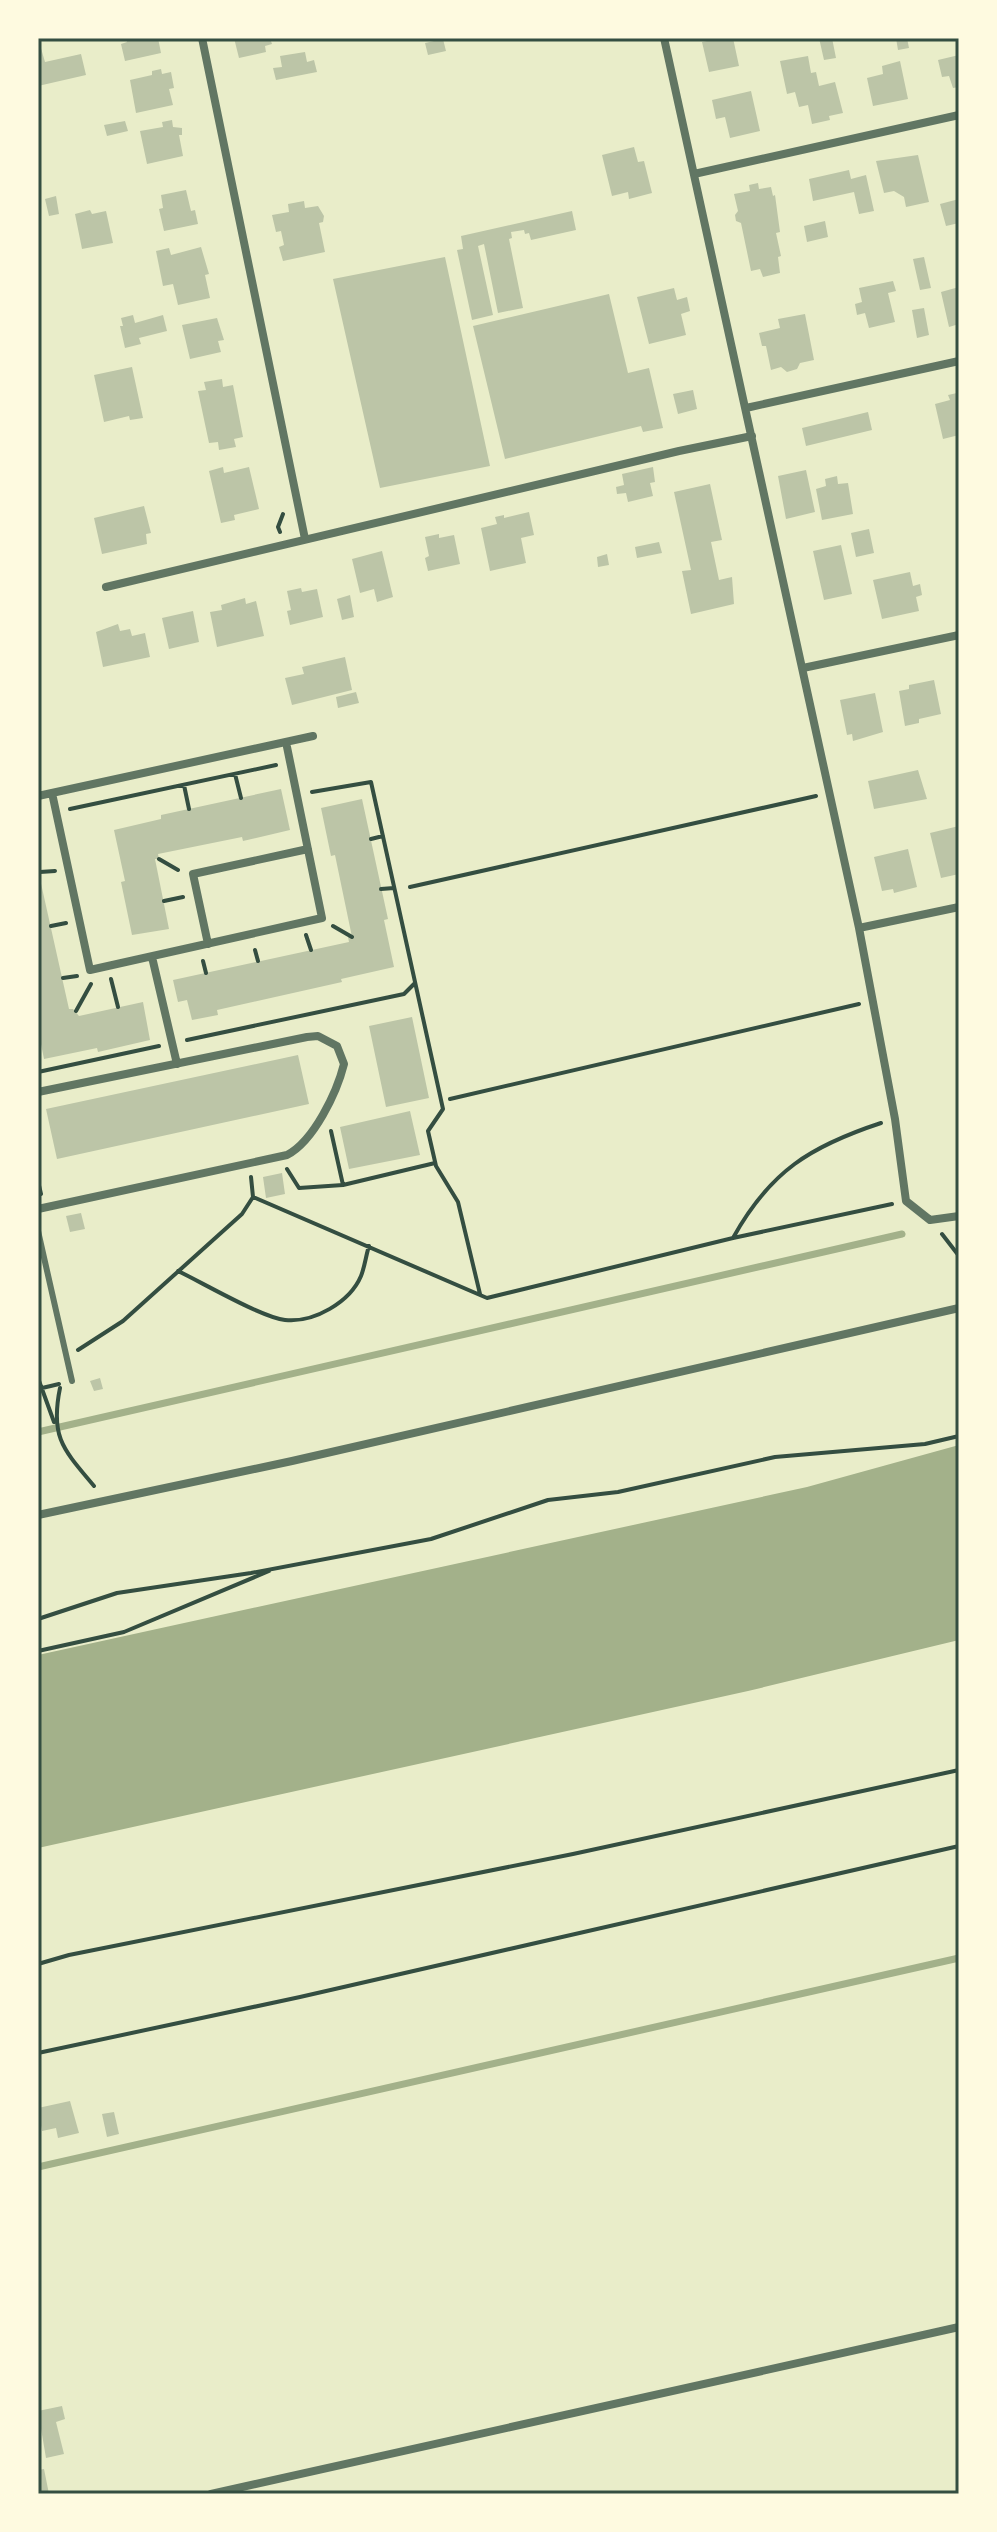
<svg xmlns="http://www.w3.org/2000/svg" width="997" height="2532" font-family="Raleway,sans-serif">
<rect width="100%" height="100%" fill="#e9edc9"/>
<!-- water -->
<path fill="#a3b18a" d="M 959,1445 L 959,1640 L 748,1691 L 38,1848 L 38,1655 L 807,1487 Z"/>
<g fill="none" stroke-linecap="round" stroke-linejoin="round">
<!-- stream -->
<path stroke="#a3b18a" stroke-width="7" d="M 38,1432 L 902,1234
M 38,2167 L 959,1958"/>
</g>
<!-- building -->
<path fill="#bcc5a7" d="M 38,38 L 45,62 L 81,54 L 86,75 L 38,86 Z
M 126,38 L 158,38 L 161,53 L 125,61 L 121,44 L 127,42 Z
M 234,38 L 270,38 L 272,44 L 265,46 L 266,52 L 239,58 Z
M 722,38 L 733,38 L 739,66 L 709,72 L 702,42 Z
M 819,38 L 832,38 L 836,58 L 824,60 Z
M 896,38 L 907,38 L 909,48 L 898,50 Z
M 443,39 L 446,51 L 428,55 L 425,43 Z
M 305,52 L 307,62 L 314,60 L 317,72 L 276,80 L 273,68 L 282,67 L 280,56 Z
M 959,55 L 959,87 L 953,88 L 949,76 L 942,77 L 938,60 Z
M 808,56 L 811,73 L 816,72 L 819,86 L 835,82 L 843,113 L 829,116 L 830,120 L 812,124 L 808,105 L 799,107 L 795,92 L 787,94 L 780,61 Z
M 900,61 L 908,99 L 873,106 L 867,78 L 883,74 L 882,66 Z
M 161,69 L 162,74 L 171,72 L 174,88 L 169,89 L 173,105 L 136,113 L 130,80 L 152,75 L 152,71 Z
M 751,91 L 760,131 L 730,138 L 725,117 L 716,119 L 712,100 Z
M 172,120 L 173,127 L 182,128 L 182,135 L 179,135 L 183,156 L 147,164 L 140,131 L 163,127 L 162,122 Z
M 125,121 L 128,131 L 107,136 L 104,125 Z
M 634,147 L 638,162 L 644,161 L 652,193 L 629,199 L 628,192 L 612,196 L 602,155 Z
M 918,155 L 929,202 L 906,207 L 904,197 L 894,191 L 884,193 L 876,161 Z
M 849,170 L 851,179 L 866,175 L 874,211 L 859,214 L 854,192 L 813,201 L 809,179 Z
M 758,183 L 759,189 L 771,187 L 773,196 L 775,195 L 780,232 L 776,233 L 781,256 L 778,257 L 780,273 L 763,277 L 760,269 L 751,271 L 741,223 L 736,221 L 735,215 L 738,211 L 734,194 L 750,191 L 749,185 Z
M 186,190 L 191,211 L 195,210 L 198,224 L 164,231 L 159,209 L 163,208 L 161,195 Z
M 56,196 L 59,214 L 49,216 L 45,199 Z
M 959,199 L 959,223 L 946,226 L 940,204 Z
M 304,201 L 305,208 L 318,206 L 324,216 L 323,222 L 319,223 L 325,252 L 283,261 L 279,247 L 284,245 L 281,231 L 276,232 L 272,215 L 289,212 L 288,204 Z
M 90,210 L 92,214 L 106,211 L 113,243 L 82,249 L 75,214 Z
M 572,211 L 576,230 L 531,240 L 529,233 L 525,234 L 524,230 L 511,232 L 512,238 L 509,239 L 523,308 L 498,313 L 484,244 L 478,246 L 493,315 L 472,320 L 457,250 L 463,249 L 461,236 Z
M 825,221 L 828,237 L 807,242 L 804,226 Z
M 201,247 L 209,274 L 205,275 L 210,298 L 178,305 L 173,284 L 163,286 L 156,251 L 169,248 L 171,255 Z
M 445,257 L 490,466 L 380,488 L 333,279 Z
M 924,257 L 931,288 L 920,290 L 913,259 Z
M 893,281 L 896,291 L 888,293 L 895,322 L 869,328 L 865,313 L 857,315 L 855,304 L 862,302 L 859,288 Z
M 959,287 L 959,324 L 949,327 L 941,292 Z
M 674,288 L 677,300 L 687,297 L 690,311 L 681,314 L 686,335 L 649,344 L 637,297 Z
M 609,294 L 628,373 L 649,368 L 663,428 L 643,432 L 641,426 L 505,459 L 473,326 Z
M 924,308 L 929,335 L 917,338 L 912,310 Z
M 805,314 L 814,360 L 800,363 L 797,369 L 787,372 L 781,367 L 771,370 L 766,346 L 762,346 L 759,333 L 780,328 L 778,319 Z
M 133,315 L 135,323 L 163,315 L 167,331 L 139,338 L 141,344 L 125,348 L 120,326 L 123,326 L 121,318 Z
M 217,318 L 224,340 L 218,341 L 221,352 L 190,359 L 182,325 Z
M 132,367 L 143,418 L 130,420 L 129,416 L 104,422 L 94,375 Z
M 222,379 L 223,387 L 233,385 L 243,437 L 234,439 L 236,447 L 219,450 L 218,442 L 209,443 L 198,391 L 206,390 L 204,382 Z
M 693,390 L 697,409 L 678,414 L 673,394 Z
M 957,393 L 959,435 L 943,439 L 935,404 L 950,400 L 948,395 Z
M 868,412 L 872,430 L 806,446 L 802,428 Z
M 223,467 L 224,473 L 249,467 L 259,509 L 234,515 L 235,520 L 221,523 L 209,471 Z
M 653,467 L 655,482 L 650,483 L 653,496 L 628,502 L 626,493 L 617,494 L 616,487 L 624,485 L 622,474 Z
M 806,470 L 815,512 L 786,519 L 778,476 Z
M 837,476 L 838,484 L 848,483 L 853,514 L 822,520 L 816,489 L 826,486 L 825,479 Z
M 710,484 L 722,540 L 711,542 L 719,580 L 732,577 L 734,604 L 691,614 L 682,571 L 691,570 L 674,492 Z
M 144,506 L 151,533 L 146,534 L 147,544 L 102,554 L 94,518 Z
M 529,512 L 534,535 L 521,538 L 526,563 L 490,571 L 481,528 L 497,524 L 495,517 L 504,515 L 504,518 Z
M 869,529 L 874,553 L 856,557 L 851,533 Z
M 439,534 L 439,538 L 454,535 L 460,564 L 428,571 L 425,558 L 429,556 L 425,537 Z
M 659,542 L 662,553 L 637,558 L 635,547 Z
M 841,545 L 852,594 L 824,600 L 813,551 Z
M 382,551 L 393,597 L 377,602 L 374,589 L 360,593 L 352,559 Z
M 607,554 L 609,565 L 598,567 L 597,557 Z
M 910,572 L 913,586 L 920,584 L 922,595 L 916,597 L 919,611 L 882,619 L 873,580 Z
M 301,588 L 302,592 L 317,589 L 323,617 L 290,625 L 287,611 L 291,610 L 287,591 Z
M 350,595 L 354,617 L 342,620 L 337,599 Z
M 245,598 L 246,604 L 256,601 L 264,636 L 217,647 L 210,612 L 222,610 L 221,605 Z
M 193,611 L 199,642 L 169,649 L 162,618 Z
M 118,624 L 120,631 L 130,629 L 132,636 L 145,633 L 150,657 L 103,667 L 96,632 Z
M 345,657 L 352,690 L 292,705 L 285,678 L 304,674 L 302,667 Z
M 934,680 L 941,714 L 919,719 L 919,723 L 905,726 L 899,691 L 909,689 L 909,685 Z
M 356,692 L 359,703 L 338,708 L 336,697 Z
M 875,693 L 883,732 L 853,741 L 852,734 L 847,735 L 840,700 Z
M 918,770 L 927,799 L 874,809 L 868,781 Z
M 281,789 L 290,830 L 243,841 L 242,837 L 158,854 L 159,859 L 155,859 L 169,929 L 132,935 L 121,882 L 125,881 L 114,830 L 161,819 L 161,815 Z
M 362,799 L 388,919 L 384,920 L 394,967 L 341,979 L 342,982 L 217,1010 L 218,1015 L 192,1020 L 187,1000 L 178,1002 L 173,980 L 349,942 L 348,937 L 352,937 L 335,855 L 331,856 L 321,808 Z
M 959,826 L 959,874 L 941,878 L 930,833 Z
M 908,849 L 917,887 L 894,893 L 893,889 L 882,891 L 874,857 Z
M 38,870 L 69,1009 L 73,1009 L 79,1016 L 143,1002 L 150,1040 L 98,1052 L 97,1048 L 44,1059 L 38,1029 Z
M 412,1017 L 429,1098 L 386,1107 L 369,1026 Z
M 298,1055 L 309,1104 L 57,1159 L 46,1109 Z
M 410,1111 L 420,1155 L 349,1169 L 340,1127 Z
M 282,1173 L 285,1194 L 266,1198 L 263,1177 Z
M 81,1213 L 85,1229 L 70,1232 L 66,1216 Z
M 100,1378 L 103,1389 L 94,1391 L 90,1381 Z
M 70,2101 L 79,2133 L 58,2138 L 56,2128 L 42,2131 L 38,2108 Z
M 114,2112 L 119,2134 L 107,2137 L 102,2114 Z
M 62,2406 L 65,2419 L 56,2422 L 64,2454 L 46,2458 L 38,2411 Z
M 44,2469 L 49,2494 L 38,2494 L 38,2470 Z"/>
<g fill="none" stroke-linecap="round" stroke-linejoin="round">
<!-- path -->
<path stroke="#344e41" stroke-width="4" d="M 280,532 L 278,527 L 283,514
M 235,774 L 241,798
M 184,785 L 189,809
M 312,792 L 371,782 L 443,1109 L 428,1131 L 436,1166 L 458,1202 L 480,1294
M 70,809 L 276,765
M 371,839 L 383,836
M 159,859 L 178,870
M 40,872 L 55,871
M 410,887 L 816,796
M 381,889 L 394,888
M 164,901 L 183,897
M 51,926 L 66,923
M 333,926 L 352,937
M 306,935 L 311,950
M 255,950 L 258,961
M 203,961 L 206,973
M 63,978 L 77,976
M 111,979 L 118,1007
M 76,1011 L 91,984
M 187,1040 L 404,994 L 415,983
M 38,1072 L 159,1046
M 450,1099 L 859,1004
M 331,1131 L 343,1185
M 287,1169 L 299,1188 L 343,1185 L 435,1163
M 251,1177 L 253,1197 L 487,1298 L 733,1238 L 892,1204
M 38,1181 L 41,1194
M 942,1234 L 959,1256
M 733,1238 C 770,1171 811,1146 881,1123
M 178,1271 C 203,1283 261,1317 285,1320 C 314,1323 350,1302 361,1276 C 365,1266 366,1255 369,1246
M 78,1350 L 123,1321 L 242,1214 L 253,1197
M 38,1378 L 54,1422
M 60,1388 C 50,1437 63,1449 94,1486
M 38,1389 L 59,1384
M 38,1619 L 117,1593 L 251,1573 L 431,1539 L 548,1500 L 618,1492 L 775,1457 L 925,1444 L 959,1436
M 38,1651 L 124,1632 L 269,1571
M 38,1964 L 69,1955 L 573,1854 L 959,1770
M 38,2053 L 300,1997 L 959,1846"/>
<!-- service -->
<path stroke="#617663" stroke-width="6" d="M 38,1231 L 72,1381"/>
<!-- minor -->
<path stroke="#617663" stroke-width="8" d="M 202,38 L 305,539
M 664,38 L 859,928 L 895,1119 L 906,1201 L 930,1220 L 959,1216
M 694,174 L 959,115
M 746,408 L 959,361
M 106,587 L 679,451 L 752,436
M 803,668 L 959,635
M 52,793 L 90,970 L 322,918 L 286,742
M 38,796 L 313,736
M 859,928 L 959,907
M 208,944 L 193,874 L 308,849
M 152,957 L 177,1064
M 38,1092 L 307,1037 L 318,1036 L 337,1046 L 344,1064 C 337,1092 314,1141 287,1155 L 38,1209
M 38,1515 L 292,1461 L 959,1308
M 211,2494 L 959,2327"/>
</g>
<!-- border -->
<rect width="997" height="2532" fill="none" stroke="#fefae0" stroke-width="80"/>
<rect x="40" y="40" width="917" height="2452" fill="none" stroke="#344e41" stroke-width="3"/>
</svg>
